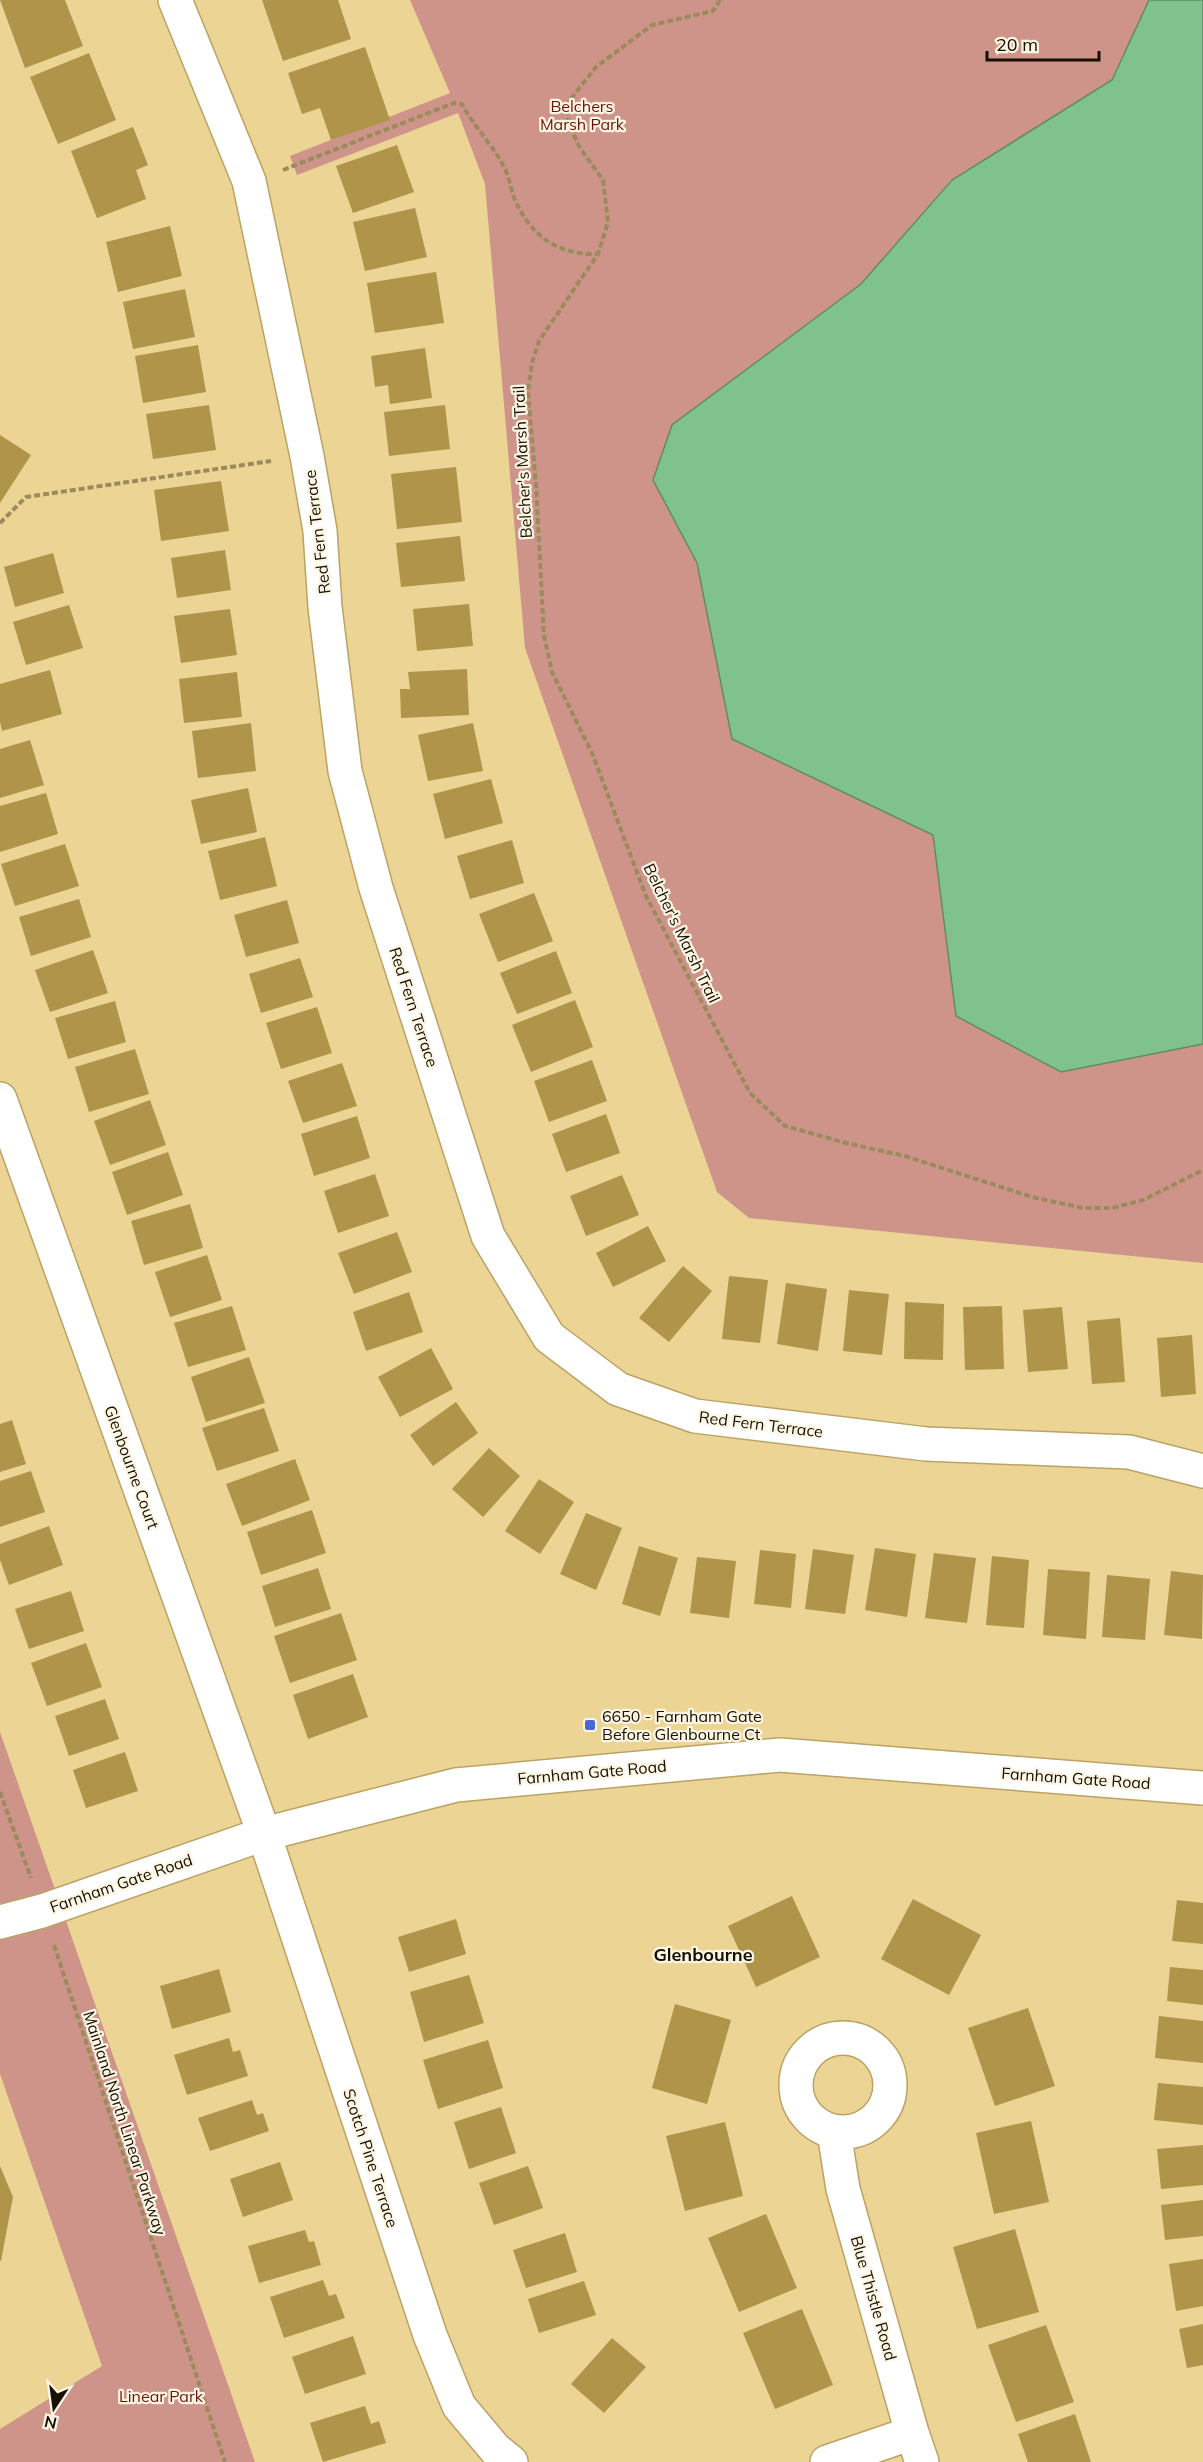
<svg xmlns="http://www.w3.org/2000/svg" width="1203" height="2462" font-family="Mulish,sans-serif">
<rect width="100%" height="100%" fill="#ebd494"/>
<!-- green -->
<path fill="#ce948a" d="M 410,0 L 1149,0 L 1112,80 L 951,180 L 861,284 L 672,425 L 653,480 L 697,563 L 732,739 L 933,835 L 957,1016 L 1061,1072 L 1203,1044 L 1203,1263 L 749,1218 L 717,1192 L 525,648 L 485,184 L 458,113 L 297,175 L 290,156 L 450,93 Z
M 0,1732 L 255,2462 L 0,2462 L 0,2429 L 102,2366 L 0,2074 Z"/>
<!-- water -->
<path fill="#80c28e" stroke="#608c63" stroke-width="1.5" d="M 1149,0 L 1203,0 L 1203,1044 L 1061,1072 L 956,1016 L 933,835 L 732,739 L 697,563 L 653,480 L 672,425 L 861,284 L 952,180 L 1112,80 Z"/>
<!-- building -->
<path fill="#af9449" d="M 0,0 L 65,0 L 83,46 L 25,68 Z
M 262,0 L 338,0 L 351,39 L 283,61 Z
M 365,47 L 390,120 L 331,140 L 320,108 L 302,114 L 288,73 Z
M 89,53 L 116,120 L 58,144 L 30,77 Z
M 133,127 L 148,165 L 136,170 L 146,199 L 97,218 L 71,151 Z
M 397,145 L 414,192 L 353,213 L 336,166 Z
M 415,208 L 427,257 L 365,271 L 353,222 Z
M 170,226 L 182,276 L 118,292 L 106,242 Z
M 436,272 L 444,323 L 375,333 L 367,283 Z
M 185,289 L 195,337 L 133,349 L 123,302 Z
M 198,345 L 206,392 L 143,403 L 135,356 Z
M 425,348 L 432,398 L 390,404 L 388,385 L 375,387 L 371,356 Z
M 209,405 L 216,450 L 153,459 L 146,414 Z
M 445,405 L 450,449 L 389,456 L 384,412 Z
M 0,435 L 31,455 L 0,503 Z
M 456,467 L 462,522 L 397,529 L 391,474 Z
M 221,481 L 229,531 L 161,541 L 154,490 Z
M 460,536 L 465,581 L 401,587 L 396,543 Z
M 225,550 L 231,590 L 177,598 L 171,558 Z
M 53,553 L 64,593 L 15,607 L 4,567 Z
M 469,604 L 473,646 L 417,651 L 413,609 Z
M 69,605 L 83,648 L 26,665 L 13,622 Z
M 230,609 L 237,655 L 181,663 L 174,616 Z
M 467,669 L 469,715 L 401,718 L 400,689 L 410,689 L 408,672 Z
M 50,670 L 62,714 L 2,731 L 0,722 L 0,684 Z
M 237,672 L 242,717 L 184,723 L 179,679 Z
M 251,723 L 256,771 L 198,778 L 192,731 Z
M 473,723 L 483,771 L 428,781 L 418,735 Z
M 30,740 L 44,785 L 0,798 L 0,749 Z
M 491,779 L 503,823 L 445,839 L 433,794 Z
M 248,788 L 257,832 L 201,844 L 191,800 Z
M 46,793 L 58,834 L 0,852 L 0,806 Z
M 265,837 L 277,886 L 220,900 L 208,851 Z
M 512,840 L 524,883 L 470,899 L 457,856 Z
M 65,844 L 79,886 L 15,906 L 1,864 Z
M 534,893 L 553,941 L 498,962 L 479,914 Z
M 79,899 L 91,937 L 31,956 L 19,917 Z
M 287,900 L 299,943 L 246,957 L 234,915 Z
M 93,950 L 108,993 L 50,1012 L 35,970 Z
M 556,951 L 572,993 L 517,1014 L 500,973 Z
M 300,958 L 313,997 L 261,1013 L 249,974 Z
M 575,1000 L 593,1047 L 531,1072 L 512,1025 Z
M 115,1001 L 126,1042 L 68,1059 L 55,1018 Z
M 317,1007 L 332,1053 L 281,1069 L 266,1023 Z
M 135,1049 L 149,1094 L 89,1112 L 75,1067 Z
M 592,1060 L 607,1101 L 549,1122 L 534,1081 Z
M 342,1063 L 357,1106 L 303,1123 L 288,1081 Z
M 150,1100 L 166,1145 L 110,1165 L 94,1121 Z
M 606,1114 L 620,1153 L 566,1172 L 552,1134 Z
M 357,1116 L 370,1158 L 314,1176 L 301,1134 Z
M 168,1152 L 183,1195 L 127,1215 L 112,1172 Z
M 375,1174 L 389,1216 L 338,1233 L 324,1191 Z
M 622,1175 L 639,1215 L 586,1236 L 570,1196 Z
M 190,1204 L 203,1248 L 144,1265 L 131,1221 Z
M 648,1226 L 666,1261 L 613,1287 L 596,1253 Z
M 397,1232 L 412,1272 L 354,1294 L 338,1253 Z
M 207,1255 L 222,1300 L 170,1317 L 155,1272 Z
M 683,1266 L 712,1291 L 669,1342 L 639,1318 Z
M 729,1276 L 768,1280 L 760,1343 L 722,1339 Z
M 786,1283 L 827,1289 L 818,1351 L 777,1344 Z
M 849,1290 L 889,1294 L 882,1355 L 843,1351 Z
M 409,1292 L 423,1332 L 366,1351 L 353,1312 Z
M 905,1302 L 944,1304 L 943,1360 L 904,1359 Z
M 232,1306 L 246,1350 L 188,1367 L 174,1323 Z
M 1002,1306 L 1004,1369 L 965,1370 L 963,1307 Z
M 1062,1307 L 1068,1369 L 1028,1372 L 1023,1310 Z
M 1120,1318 L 1125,1382 L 1092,1384 L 1087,1321 Z
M 1192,1335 L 1196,1394 L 1161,1397 L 1157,1338 Z
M 431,1348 L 453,1389 L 400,1417 L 378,1377 Z
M 249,1357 L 265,1403 L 206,1422 L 191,1377 Z
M 456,1402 L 478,1433 L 433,1466 L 410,1435 Z
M 264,1408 L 279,1451 L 217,1471 L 202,1428 Z
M 12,1420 L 26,1464 L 0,1472 L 0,1424 Z
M 489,1448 L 520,1476 L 483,1517 L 452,1489 Z
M 295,1459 L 310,1500 L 242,1526 L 226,1484 Z
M 31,1471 L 45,1512 L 0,1527 L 0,1481 Z
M 539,1479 L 574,1502 L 540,1554 L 505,1531 Z
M 312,1510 L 326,1553 L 261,1575 L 247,1532 Z
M 586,1513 L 622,1528 L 596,1590 L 560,1574 Z
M 49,1526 L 63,1565 L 9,1585 L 0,1560 L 0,1544 Z
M 639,1546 L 678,1558 L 660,1616 L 622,1604 Z
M 875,1548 L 916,1554 L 907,1617 L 865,1610 Z
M 813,1549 L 854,1555 L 845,1614 L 805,1609 Z
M 760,1550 L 796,1554 L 791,1608 L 754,1604 Z
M 934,1553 L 976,1558 L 967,1623 L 925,1618 Z
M 992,1556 L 1029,1560 L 1024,1628 L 986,1625 Z
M 697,1557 L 736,1561 L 729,1618 L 690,1613 Z
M 318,1568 L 331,1609 L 275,1627 L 262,1586 Z
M 1048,1569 L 1090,1572 L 1086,1639 L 1043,1635 Z
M 1171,1571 L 1203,1575 L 1202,1639 L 1164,1635 Z
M 1107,1575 L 1150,1579 L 1145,1640 L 1102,1637 Z
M 71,1591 L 84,1631 L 29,1649 L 15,1609 Z
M 341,1613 L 357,1660 L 290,1683 L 274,1636 Z
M 86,1643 L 102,1687 L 47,1706 L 31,1663 Z
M 353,1674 L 368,1717 L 308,1739 L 293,1695 Z
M 105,1699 L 119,1739 L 69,1756 L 55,1716 Z
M 125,1752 L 138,1791 L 86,1808 L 73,1770 Z
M 792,1896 L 820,1957 L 756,1987 L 728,1926 Z
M 913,1899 L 981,1935 L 949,1995 L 881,1959 Z
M 1177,1900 L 1203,1903 L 1203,1944 L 1172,1941 Z
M 456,1919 L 466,1954 L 409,1972 L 398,1937 Z
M 1170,1967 L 1203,1970 L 1203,2005 L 1167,2001 Z
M 219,1969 L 231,2012 L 172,2029 L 160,1986 Z
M 469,1975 L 484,2023 L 424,2042 L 410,1992 Z
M 675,2004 L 731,2020 L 707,2104 L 652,2088 Z
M 1028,2008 L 1055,2086 L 995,2106 L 968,2028 Z
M 1159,2016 L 1203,2021 L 1203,2063 L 1155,2058 Z
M 229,2038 L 233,2052 L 240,2050 L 248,2076 L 187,2095 L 174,2055 Z
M 488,2040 L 503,2088 L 438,2109 L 423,2060 Z
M 1158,2083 L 1203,2087 L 1203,2125 L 1154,2120 Z
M 252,2100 L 257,2115 L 263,2113 L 269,2131 L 210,2151 L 198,2118 Z
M 501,2107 L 516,2153 L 469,2169 L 454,2122 Z
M 1031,2121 L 1049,2202 L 994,2214 L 976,2133 Z
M 725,2122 L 743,2196 L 685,2211 L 666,2136 Z
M 1203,2145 L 1203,2185 L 1161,2189 L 1157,2149 Z
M 280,2162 L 293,2200 L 243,2217 L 230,2179 Z
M 0,2166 L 13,2197 L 1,2261 L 0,2261 Z
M 528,2166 L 543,2208 L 494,2225 L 479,2183 Z
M 1203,2200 L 1203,2236 L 1165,2240 L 1161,2205 Z
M 766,2214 L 797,2288 L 739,2312 L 708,2238 Z
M 1015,2229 L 1039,2312 L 977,2329 L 953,2247 Z
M 305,2230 L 309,2242 L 314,2241 L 321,2265 L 259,2283 L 248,2246 Z
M 565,2233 L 577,2272 L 526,2288 L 513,2250 Z
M 1203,2259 L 1203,2306 L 1176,2311 L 1169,2264 Z
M 323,2280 L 329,2296 L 336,2294 L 345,2318 L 284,2338 L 270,2297 Z
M 584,2281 L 596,2315 L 539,2333 L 528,2299 Z
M 802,2309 L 833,2385 L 775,2409 L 743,2333 Z
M 1203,2324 L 1203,2365 L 1187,2368 L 1179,2329 Z
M 1046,2325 L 1074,2402 L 1016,2422 L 988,2345 Z
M 353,2336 L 366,2374 L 305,2394 L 292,2357 Z
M 612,2338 L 646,2367 L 604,2413 L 571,2384 Z
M 365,2406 L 371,2424 L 379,2421 L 386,2443 L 323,2462 L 310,2423 Z
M 1075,2414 L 1091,2462 L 1028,2462 L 1018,2434 Z"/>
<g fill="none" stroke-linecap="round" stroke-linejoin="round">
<defs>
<path id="street" d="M 175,0 L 249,181 L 307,456 L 320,531 L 325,607 L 345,771 L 376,888 L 488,1236 L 549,1337 L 618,1389 L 695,1416 L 926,1444 L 1129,1452 L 1203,1471
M 0,1099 L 264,1834 L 430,2335 L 459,2406 L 495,2449 L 511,2462
M796 2085a47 47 0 1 1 94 0a47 47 0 1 1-94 0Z
M 834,2132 L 843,2189 L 912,2433 L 922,2462
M 827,2462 L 912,2433"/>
<path id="secondary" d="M 0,1922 L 42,1911 L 264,1834 L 456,1785 L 780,1755 L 1203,1788"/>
</defs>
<!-- street casing -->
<use href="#street" stroke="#baa365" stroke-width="36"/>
<!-- secondary casing -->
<use href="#secondary" stroke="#baa365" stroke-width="36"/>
<!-- path -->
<path stroke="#9b8a5c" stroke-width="4" stroke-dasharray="6 3" stroke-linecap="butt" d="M 720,0 L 713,11 L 652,25 L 596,67 L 566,105 L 569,125 L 580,148 L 603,180 L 608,222 L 598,254 L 539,341 L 532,363 L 528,392 L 536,485 L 544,636 L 552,672 L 592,753 L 646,896 L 750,1093 L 785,1126 L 846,1143 L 905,1156 L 1032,1197 L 1083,1208 L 1112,1208 L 1143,1200 L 1203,1170
M 283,170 L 454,103 L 462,104 C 474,127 494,146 505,169 C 510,179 511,190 515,200 C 531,236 558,255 597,254
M 0,523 L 26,497 L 271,461
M 0,1792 L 31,1878
M 54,1945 L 225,2462"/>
<!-- street -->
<use href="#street" stroke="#fff" stroke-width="33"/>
<!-- secondary -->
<use href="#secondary" stroke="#fff" stroke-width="33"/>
</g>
<!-- markers -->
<rect fill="#4b65da" stroke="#fdf6e4" stroke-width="2" x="584" y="1719" width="12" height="12" rx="3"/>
<g text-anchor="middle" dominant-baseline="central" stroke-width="4.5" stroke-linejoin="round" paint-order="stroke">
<!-- park labels -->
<g font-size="16" fill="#6f1007" stroke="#fdf6e4">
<text x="582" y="106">Belchers<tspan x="582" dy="18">Marsh Park</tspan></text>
<text x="161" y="2396">Linear Park</text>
</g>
<!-- street labels -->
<g font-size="16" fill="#170f00" stroke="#fdf6e4">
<text transform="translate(522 462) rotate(-93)">Belcher's Marsh Trail</text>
<text transform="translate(317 532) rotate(-97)">Red Fern Terrace</text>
<text transform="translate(682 933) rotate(64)">Belcher's Marsh Trail</text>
<text transform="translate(414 1007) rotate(72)">Red Fern Terrace</text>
<text transform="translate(761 1424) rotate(7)">Red Fern Terrace</text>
<text transform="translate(132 1467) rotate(70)">Glenbourne Court</text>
<text transform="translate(592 1772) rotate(-5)">Farnham Gate Road</text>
<text transform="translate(1076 1778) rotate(4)">Farnham Gate Road</text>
<text transform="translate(121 1883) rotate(-19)">Farnham Gate Road</text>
<text transform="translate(125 2123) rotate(72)">Mainland North Linear Parkway</text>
<text transform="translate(371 2158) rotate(72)">Scotch Pine Terrace</text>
<text transform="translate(874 2298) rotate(74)">Blue Thistle Road</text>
</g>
<!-- poi labels -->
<g font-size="16" fill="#170f00" stroke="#fdf6e4" text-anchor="start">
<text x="602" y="1716">6650 - Farnham Gate<tspan x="602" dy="18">Before Glenbourne Ct</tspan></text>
</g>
<!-- neighbourhood labels -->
<g font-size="18" font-weight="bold" fill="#170f00" stroke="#fdf6e4">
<text x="703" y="1954">Glenbourne</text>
</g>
</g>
<!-- north arrow -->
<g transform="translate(54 2408) rotate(193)" stroke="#fdf6e4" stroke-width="4.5" paint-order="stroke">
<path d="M0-4.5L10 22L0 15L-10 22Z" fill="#170f00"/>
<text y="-9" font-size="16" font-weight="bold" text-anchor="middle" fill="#170f00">N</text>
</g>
<!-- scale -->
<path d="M987 51v9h112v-9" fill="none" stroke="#170f00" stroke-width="3"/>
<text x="996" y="51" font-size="18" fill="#170f00" stroke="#fdf6e4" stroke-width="4.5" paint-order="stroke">20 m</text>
</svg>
